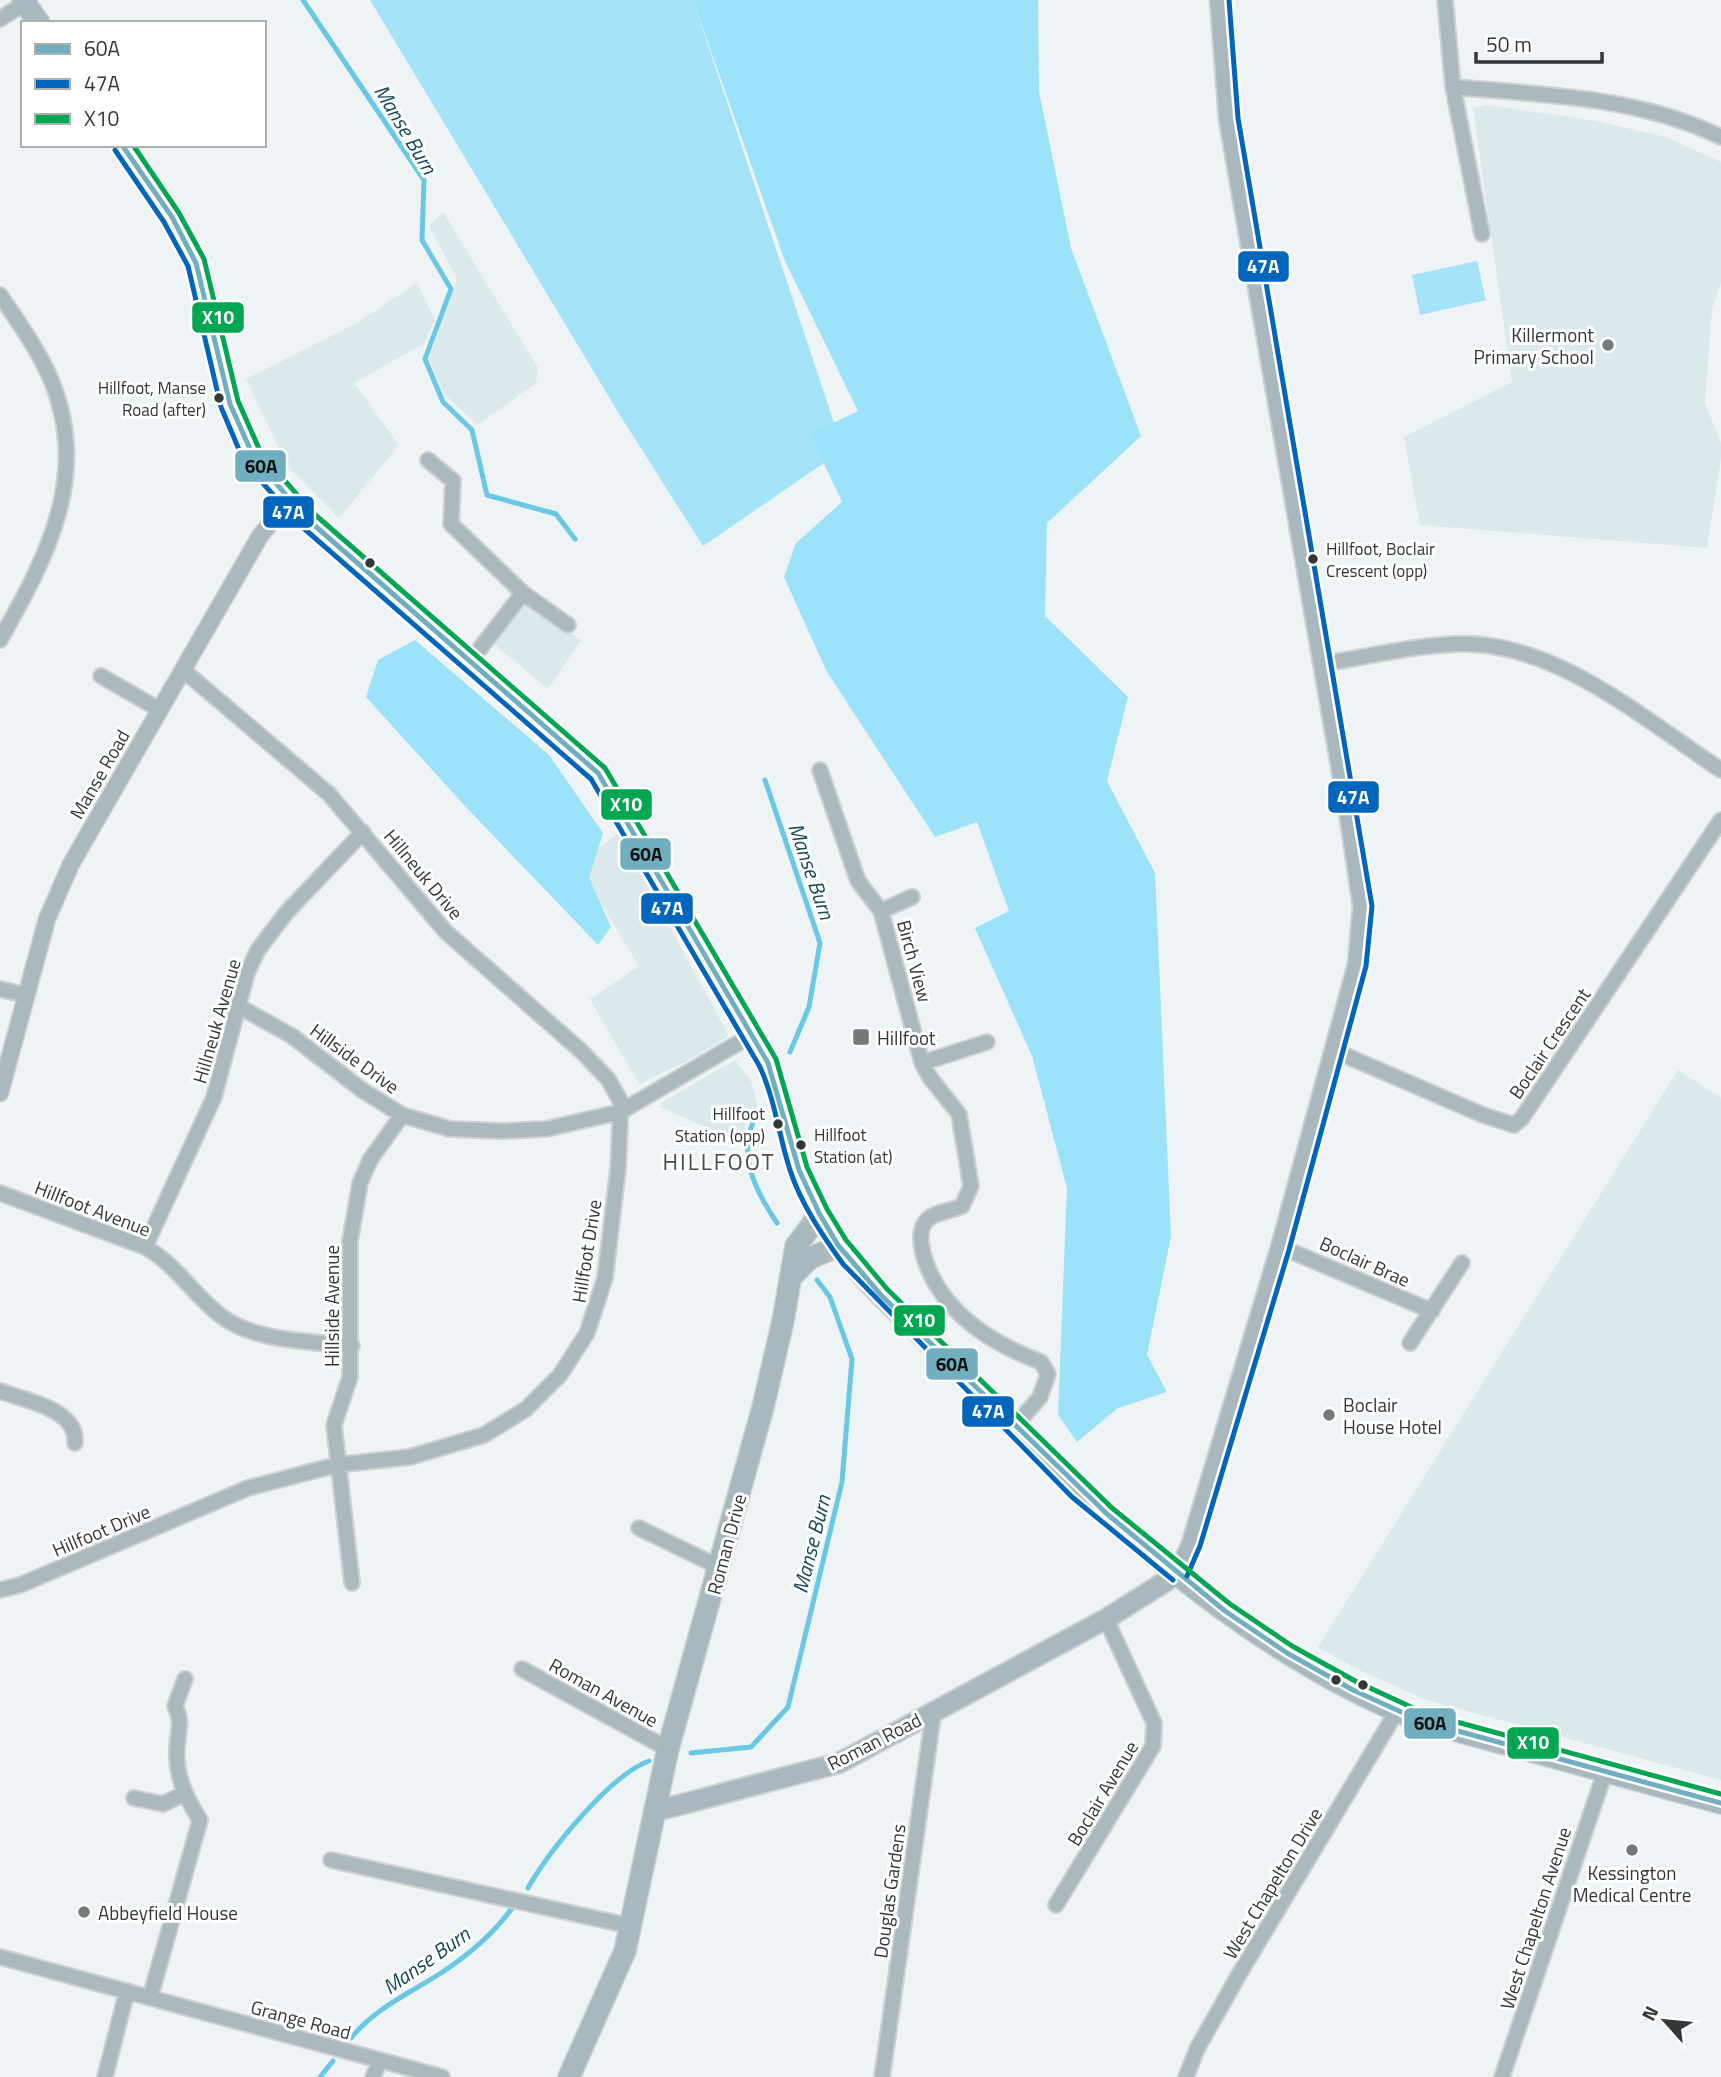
<svg xmlns="http://www.w3.org/2000/svg" width="1721" height="2077" font-family="'Titillium Web',sans-serif">
<rect width="100%" height="100%" fill="#eef3f5"/>
<!-- built -->
<path fill="#dbe8ec" d="M 1487,105 L 1596,121 L 1666,137 L 1721,162 L 1721,283 L 1712,308 L 1705,403 L 1721,443 L 1721,458 L 1707,548 L 1420,525 L 1404,437 L 1512,382 L 1473,108 Z
M 443,212 L 538,368 L 536,383 L 478,425 L 443,393 L 429,359 L 457,279 L 429,226 Z
M 417,283 L 435,320 L 423,344 L 354,383 L 399,445 L 339,518 L 288,467 L 246,379 L 357,323 Z
M 524,600 L 581,640 L 548,689 L 494,644 Z
M 619,833 L 729,1036 L 687,1061 L 639,1084 L 590,999 L 639,966 L 577,865 Z
M 735,1060 L 751,1081 L 758,1107 L 746,1122 L 741,1143 L 660,1107 L 664,1101 Z
M 1678,1070 L 1721,1098 L 1721,1780 L 1426,1700 L 1359,1670 L 1318,1647 Z"/>
<!-- green -->
<path fill="#a4e3f8" d="M 370,0 L 693,0 L 843,450 L 703,546 L 618,412 Z
M 1477,261 L 1486,300 L 1420,315 L 1412,275 Z"/>
<!-- forest -->
<path fill="#9ce2f9" d="M 693,0 L 1038,0 L 1039,92 L 1071,248 L 1141,436 L 1047,523 L 1045,616 L 1128,697 L 1107,781 L 1155,873 L 1171,1236 L 1147,1355 L 1167,1392 L 1118,1408 L 1077,1442 L 1058,1415 L 1067,1188 L 1032,1056 L 975,928 L 1009,911 L 977,822 L 935,837 L 827,672 L 784,577 L 796,543 L 842,502 L 810,434 L 858,411 L 785,261 Z
M 415,640 L 549,755 L 603,833 L 589,878 L 611,927 L 598,945 L 464,805 L 366,697 L 378,660 Z"/>
<g fill="none" stroke-linecap="round" stroke-linejoin="round">
<!-- stream -->
<path stroke="#6bc8e5" stroke-width="5" d="M 303,0 L 424,180 L 422,240 L 451,289 L 425,359 L 443,402 L 472,430 L 487,495 L 556,514 L 575,539
M 765,780 L 820,943 L 809,1007 L 790,1052
M 759,1110 C 735,1151 753,1187 777,1223
M 691,1753 L 751,1747 L 788,1707 L 842,1482 L 852,1359 L 830,1297 L 817,1280
M 528,1888 C 549,1851 610,1775 649,1761
M 351,2038 C 376,2007 411,1993 444,1971 C 471,1953 497,1930 515,1904
M 320,2077 L 333,2061"/>
<defs>
<path id="minor" d="M 1445,0 L 1453,87 L 1482,234
M 0,19 L 25,3
M 1453,87 C 1544,95 1637,96 1721,137
M 0,295 C 17,320 35,345 48,373 C 93,471 48,555 0,640
M 428,460 L 453,481 L 451,524 L 523,593 L 568,625
M 471,660 L 523,593
M 1323,664 C 1366,657 1411,646 1455,644 C 1553,639 1643,719 1721,770
M 101,676 L 160,710
M 820,770 L 858,881 L 881,911 L 922,1063 L 931,1079 L 959,1114 L 971,1186 L 962,1206 C 951,1211 935,1212 927,1220 C 918,1229 921,1246 924,1257 C 941,1312 990,1343 1041,1362 L 1048,1374 L 1040,1397 L 1014,1427
M 881,911 L 912,897
M 0,989 L 25,995
M 238,1006 L 292,1036 L 362,1090 L 402,1115 L 450,1129 L 502,1131 L 546,1129 L 620,1112 L 752,1035
M 1335,1051 L 1483,1115 L 1514,1125 L 1522,1118 L 1721,820
M 922,1063 L 987,1042
M 0,1193 L 145,1247 C 178,1266 192,1294 221,1316 C 255,1342 311,1341 352,1346
M 145,1247 L 214,1097 L 247,973 L 258,950 L 286,913 L 363,832
M 1281,1247 L 1432,1311
M 1410,1343 L 1462,1263
M 0,1391 C 26,1401 78,1409 75,1443
M 639,1528 L 719,1567
M 352,1583 L 334,1425 L 350,1377 L 350,1241 L 360,1183 L 370,1160 L 402,1115
M 0,1590 L 20,1585 L 248,1488 L 336,1465 L 410,1457 L 484,1435 L 526,1409 L 560,1375 L 587,1333 L 605,1278 L 618,1169 L 621,1102 L 608,1079 L 580,1050 L 446,932 L 329,794 L 183,670
M 522,1669 L 668,1749
M 134,1798 L 163,1804 L 183,1794
M 331,1860 L 630,1926
M 1056,1905 L 1153,1746 L 1154,1723 L 1106,1619
M 0,1957 L 442,2077
M 150,1998 L 200,1820 C 186,1798 175,1775 177,1748 C 178,1731 183,1722 175,1706 L 185,1679
M 105,2077 L 127,1991
M 373,2077 L 380,2060
M 882,2077 L 934,1709
M 1186,2077 L 1197,2049 L 1241,1971 L 1397,1711
M 1502,2077 L 1605,1772"/>
<path id="tertiary" d="M 0,1093 L 47,919 L 71,864 L 260,536 L 289,501"/>
<path id="secondary" d="M 656,1811 L 839,1763 L 1106,1619 L 1179,1573 L 1192,1543 L 1281,1247 L 1358,964 L 1363,906 L 1350,818 L 1229,119 L 1220,0"/>
<path id="primary" d="M 23,0 L 39,23
M 122,145 C 147,183 179,221 196,263 C 219,323 216,392 248,448 C 263,475 285,497 306,518 L 598,773 L 768,1063 C 783,1097 786,1135 799,1170 C 806,1189 817,1209 827,1227 C 855,1276 904,1317 944,1357 C 1082,1497 1235,1648 1421,1721 L 1721,1803
M 791,1277 L 810,1258 L 839,1246
M 569,2077 L 625,1951 L 668,1749 L 763,1407 L 783,1321 L 796,1246 L 820,1214"/>
</defs>
<!-- minor casing -->
<use href="#minor" stroke="#cdd0d2" stroke-width="18"/>
<!-- tertiary casing -->
<use href="#tertiary" stroke="#cdd0d2" stroke-width="19"/>
<!-- secondary casing -->
<use href="#secondary" stroke="#cdd0d2" stroke-width="23"/>
<!-- primary casing -->
<use href="#primary" stroke="#cdd0d2" stroke-width="24"/>
<!-- minor -->
<use href="#minor" stroke="#abb9bf" stroke-width="14"/>
<!-- tertiary -->
<use href="#tertiary" stroke="#abb9bf" stroke-width="16"/>
<!-- secondary -->
<use href="#secondary" stroke="#a8b8be" stroke-width="19"/>
<!-- primary -->
<use href="#primary" stroke="#a7b8be" stroke-width="21"/>
<defs>
<path id="bus-1" d="M 122,145 L 172,217 L 196,263 L 230,404 L 254,458 L 306,518 L 598,773 L 768,1063 L 799,1170 L 819,1213 L 838,1245 L 881,1295 L 1107,1514 L 1225,1611 L 1287,1653 L 1353,1690 L 1421,1721 L 1721,1803"/>
<path id="bus-2" d="M 115,150 L 164,222 L 188,266 L 221,407 L 240,452 L 253,472 L 300,525 L 591,779 L 760,1067 C 775,1100 779,1136 790,1170 C 801,1204 823,1236 843,1264 L 1072,1497 L 1173,1580
M 1187,1576 L 1200,1546 L 1289,1250 L 1366,966 L 1372,906 L 1238,118 L 1229,0"/>
<path id="bus-3" d="M 133,145 L 179,213 L 204,259 L 238,401 L 261,453 L 312,512 L 605,768 L 776,1059 L 807,1167 L 827,1209 L 846,1240 L 887,1289 L 1112,1508 L 1230,1604 L 1292,1646 L 1357,1682 L 1424,1713 L 1721,1794"/>
</defs>
<!-- bus-1 casing -->
<use href="#bus-1" stroke="#fff" stroke-width="10"/>
<!-- bus-2 casing -->
<use href="#bus-2" stroke="#fff" stroke-width="10"/>
<!-- bus-3 casing -->
<use href="#bus-3" stroke="#fff" stroke-width="10"/>
<!-- bus-1 -->
<use href="#bus-1" stroke="#71aebf" stroke-width="5"/>
<!-- bus-2 -->
<use href="#bus-2" stroke="#0065bd" stroke-width="5"/>
<!-- bus-3 -->
<use href="#bus-3" stroke="#00a651" stroke-width="5"/>
</g>
<!-- markers -->
<g fill="#74797a" stroke="#fff" stroke-width="2.5">
<circle cx="1608" cy="345" r="7"/>
<rect x="852" y="1028" width="18" height="18" rx="3.5"/>
<circle cx="1329" cy="1415" r="7"/>
<circle cx="1632" cy="1850" r="7"/>
<circle cx="84" cy="1912" r="7"/>
</g>
<g fill="#333738" stroke="#fff" stroke-width="2.5">
<circle cx="219" cy="398" r="6"/>
<circle cx="1313" cy="559" r="6"/>
<circle cx="370" cy="563" r="6"/>
<circle cx="778" cy="1124" r="6"/>
<circle cx="801" cy="1145" r="6"/>
<circle cx="1336" cy="1680" r="6"/>
<circle cx="1363" cy="1685" r="6"/>
</g>
<g text-anchor="middle" dominant-baseline="central" stroke-width="6" stroke-linejoin="round" paint-order="stroke">
<!-- bus labels -->
<g font-size="17" fill="#333738" stroke="#fff" text-anchor="end">
<text x="206" y="388">Hillfoot, Manse<tspan x="206" dy="22">Road (after)</tspan></text>
<text x="1326" y="549" text-anchor="start">Hillfoot, Boclair<tspan x="1326" dy="22">Crescent (opp)</tspan></text>
<text x="765" y="1114">Hillfoot<tspan x="765" dy="22">Station (opp)</tspan></text>
<text x="814" y="1135" text-anchor="start">Hillfoot<tspan x="814" dy="22">Station (at)</tspan></text>
</g>
<!-- poi labels -->
<g font-size="19" fill="#333738" stroke="#fff" text-anchor="start">
<text x="1594" y="334" text-anchor="end">Killermont<tspan x="1594" dy="22">Primary School</tspan></text>
<text x="877" y="1037">Hillfoot</text>
<text x="1343" y="1404">Boclair<tspan x="1343" dy="22">House Hotel</tspan></text>
<text x="1632" y="1872" text-anchor="middle">Kessington<tspan x="1632" dy="22">Medical Centre</tspan></text>
<text x="98" y="1912">Abbeyfield House</text>
</g>
<!-- street labels -->
<g font-size="19" fill="#333738" stroke="#fff">
<text transform="translate(99 774) rotate(-60)">Manse Road</text>
<text transform="translate(424 874) rotate(50)">Hillneuk Drive</text>
<text transform="translate(915 961) rotate(75)">Birch View</text>
<text transform="translate(216 1021) rotate(-74)">Hillneuk Avenue</text>
<text transform="translate(1549 1043) rotate(-56)">Boclair Crescent</text>
<text transform="translate(355 1058) rotate(36)">Hillside Drive</text>
<text transform="translate(93 1208) rotate(21)">Hillfoot Avenue</text>
<text transform="translate(586 1251) rotate(-81)">Hillfoot Drive</text>
<text transform="translate(1365 1261) rotate(24)">Boclair Brae</text>
<text transform="translate(331 1306) rotate(-90)">Hillside Avenue</text>
<text transform="translate(101 1530) rotate(-23)">Hillfoot Drive</text>
<text transform="translate(726 1544) rotate(-75)">Roman Drive</text>
<text transform="translate(604 1692) rotate(29)">Roman Avenue</text>
<text transform="translate(874 1741) rotate(-27)">Roman Road</text>
<text transform="translate(1102 1793) rotate(-59)">Boclair Avenue</text>
<text transform="translate(1272 1883) rotate(-59)">West Chapelton Drive</text>
<text transform="translate(889 1891) rotate(-82)">Douglas Gardens</text>
<text transform="translate(1535 1918) rotate(-72)">West Chapelton Avenue</text>
<text transform="translate(301 2019) rotate(15)">Grange Road</text>
</g>
<!-- water labels -->
<g font-size="21" font-style="italic" fill="#134859" stroke="#fff">
<text transform="translate(406 129) rotate(59)">Manse Burn</text>
<text transform="translate(812 871) rotate(71)">Manse Burn</text>
<text transform="translate(811 1544) rotate(-76)">Manse Burn</text>
<text transform="translate(426 1960) rotate(-35)">Manse Burn</text>
</g>
<!-- quarter labels -->
<g font-size="23" letter-spacing="2" fill="#444b4e" stroke="#fff">
<text x="719" y="1161">HILLFOOT</text>
</g>
</g>
<g stroke="#fff" stroke-width="2.5">
<rect x="1237" y="250" width="53" height="33" rx="7" fill="#0065bd"/>
<rect x="191" y="301" width="54" height="33" rx="7" fill="#00a651"/>
<rect x="234" y="449" width="53" height="34" rx="7" fill="#71aebf"/>
<rect x="262" y="495" width="53" height="34" rx="7" fill="#0065bd"/>
<rect x="1327" y="780" width="53" height="34" rx="7" fill="#0065bd"/>
<rect x="600" y="788" width="53" height="33" rx="7" fill="#00a651"/>
<rect x="619" y="837" width="53" height="34" rx="7" fill="#71aebf"/>
<rect x="640" y="892" width="54" height="33" rx="7" fill="#0065bd"/>
<rect x="893" y="1304" width="53" height="33" rx="7" fill="#00a651"/>
<rect x="925" y="1347" width="54" height="34" rx="7" fill="#71aebf"/>
<rect x="961" y="1395" width="54" height="33" rx="7" fill="#0065bd"/>
<rect x="1403" y="1707" width="54" height="33" rx="7" fill="#71aebf"/>
<rect x="1506" y="1726" width="54" height="34" rx="7" fill="#00a651"/>
</g>
<g font-size="19" text-anchor="middle" font-weight="bold" fill="#fff">
<text x="1263" y="273">47A</text>
<text x="218" y="324">X10</text>
<text x="288" y="519">47A</text>
<text x="1353" y="804">47A</text>
<text x="626" y="811">X10</text>
<text x="667" y="915">47A</text>
<text x="919" y="1327">X10</text>
<text x="988" y="1418">47A</text>
<text x="1533" y="1749">X10</text>
</g>
<g font-size="19" text-anchor="middle" font-weight="bold" fill="#111">
<text x="261" y="473">60A</text>
<text x="646" y="861">60A</text>
<text x="952" y="1371">60A</text>
<text x="1430" y="1730">60A</text>
</g>
<!-- legend -->
<rect x="21" y="21" width="245" height="126" fill="#ffffff" stroke="#adafaf" stroke-width="2"/>
<rect x="35" y="44" width="35" height="10" fill="#71aebf" stroke="#adafaf" stroke-width="2"/>
<text x="84" y="56" font-size="21" fill="#333738">60A</text>
<rect x="35" y="79" width="35" height="10" fill="#0065bd" stroke="#adafaf" stroke-width="2"/>
<text x="84" y="91" font-size="21" fill="#333738">47A</text>
<rect x="35" y="114" width="35" height="10" fill="#00a651" stroke="#adafaf" stroke-width="2"/>
<text x="84" y="126" font-size="21" fill="#333738">X10</text>
<!-- north arrow -->
<g transform="translate(1665 2021) rotate(297)" stroke="#ffffff" stroke-width="5" paint-order="stroke">
<path d="M0-5L12 26L0 18L-12 26Z" fill="#333738"/>
<text y="-10" font-size="19" font-weight="bold" text-anchor="middle" fill="#333738">N</text>
</g>
<!-- scale -->
<path d="M1476 52v10h126v-10" fill="none" stroke="#333738" stroke-width="3.5"/>
<text x="1486" y="52" font-size="21" fill="#333738" stroke="#ffffff" stroke-width="5" paint-order="stroke">50 m</text>
</svg>
